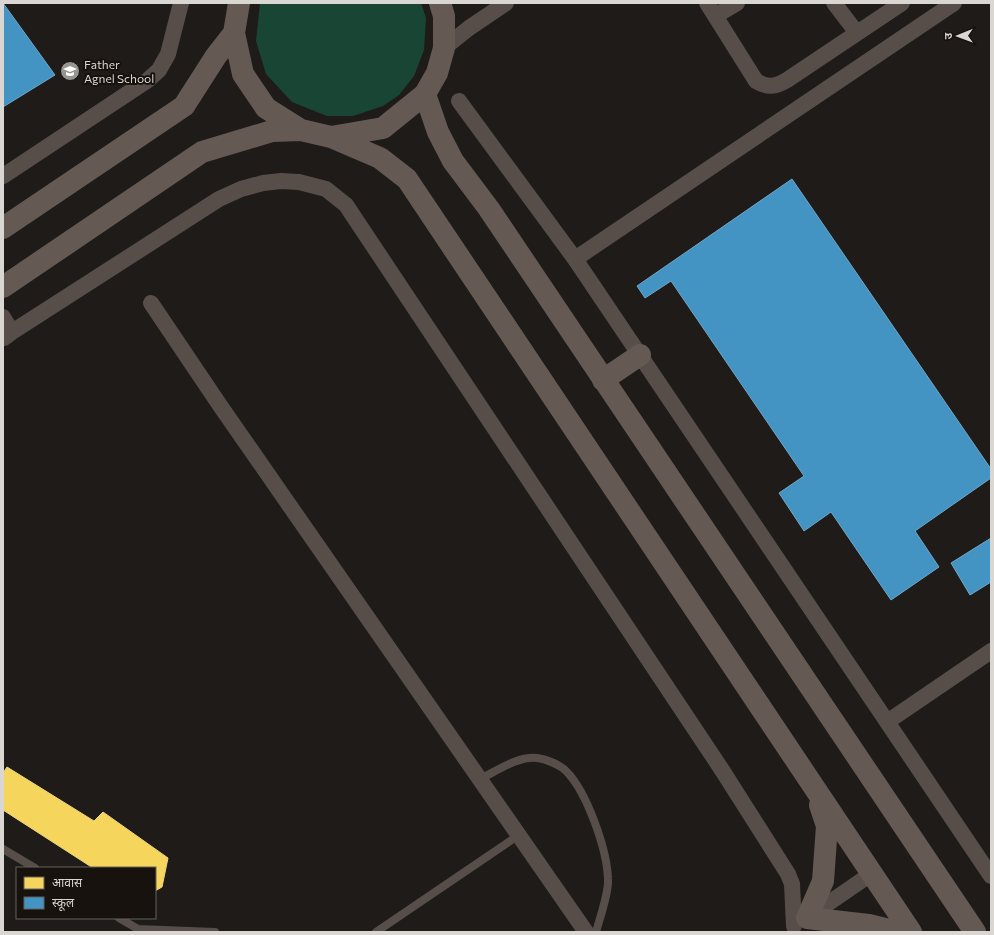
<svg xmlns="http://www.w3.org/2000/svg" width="994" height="935" font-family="Commissioner,'Noto Sans Devanagari',sans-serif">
<rect width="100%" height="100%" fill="#1e1b18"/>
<!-- green -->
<path fill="#194634" d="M 260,3 L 421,3 L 426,18 L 424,50 L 414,76 L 399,95 L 383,106 L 353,116 L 327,116 L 292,102 L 266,74 L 256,41 Z"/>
<!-- homes -->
<path fill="#f6d55c" stroke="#eed57f" d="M 7,767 L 94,821 L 103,812 L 168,858 L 162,887 L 155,891 L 155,868 L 93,868 L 3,810 L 3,773 Z"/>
<!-- schools -->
<path fill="#4393c3" stroke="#70a7c8" d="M 3,3 L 55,75 L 3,107 Z
M 792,179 L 991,469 L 991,478 L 915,531 L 939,567 L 891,600 L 831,512 L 804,531 L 779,493 L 804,476 L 671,281 L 645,298 L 637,286 Z
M 991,538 L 991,582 L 970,595 L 951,563 Z"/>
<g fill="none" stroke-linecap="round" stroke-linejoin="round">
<!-- lane -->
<path stroke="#574e4a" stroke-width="8" d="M 480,779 C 497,771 517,756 537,758 C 546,759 561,765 567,772 C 587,793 607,849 608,879 C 609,893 600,917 596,932
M 3,849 L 35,868
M 119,918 L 138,929 L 215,932
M 376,932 L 519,835"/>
<!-- street -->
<path stroke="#574e4a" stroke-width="16" d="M 707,3 L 756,81 C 768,88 775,87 787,80 L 902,3
M 834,3 L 857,33
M 715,16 L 737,3
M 444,48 L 469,28 L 506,3
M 459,101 L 575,259 L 991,876
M 3,176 L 148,80 L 159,70 L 168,54 L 181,3
M 575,259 L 954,3
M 151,303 L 219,404 L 586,932
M 3,317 L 12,332 L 4,338
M 12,332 L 219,199 L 241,189 L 263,183 L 281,181 L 299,182 L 326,189 L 346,205 L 722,770 L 788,874 L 792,884 L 794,926
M 887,722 L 991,651
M 807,918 L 871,874"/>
<!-- secondary -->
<path stroke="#655954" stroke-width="22" d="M 239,3 L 234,33 L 243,74 L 266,108 L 301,130 L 331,137 L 383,128 L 425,94 L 437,73 L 444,48 L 444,16 L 440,3
M 425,94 L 438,132 L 453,161 L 489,209 L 975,932
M 331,137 L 380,158 L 407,179 L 911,932
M 3,228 L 184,106 L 216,56 L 234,33
M 3,287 L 202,152 L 272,131 L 301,130
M 603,380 L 640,355
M 820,805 L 827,826 L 823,881 L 807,918 L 869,925 L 897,932"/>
</g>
<!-- icons -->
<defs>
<symbol id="school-disc" viewBox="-11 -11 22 22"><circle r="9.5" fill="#989591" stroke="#17120d"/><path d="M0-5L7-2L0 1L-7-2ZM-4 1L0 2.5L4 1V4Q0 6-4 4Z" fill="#fff"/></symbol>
</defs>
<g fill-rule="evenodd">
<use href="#school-disc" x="59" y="60" width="22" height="22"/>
</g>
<g text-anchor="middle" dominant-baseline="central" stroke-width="4" stroke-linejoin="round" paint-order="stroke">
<!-- poi labels -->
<g font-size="12" fill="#dad6d2" stroke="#17120d" text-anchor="start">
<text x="84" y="64">Father<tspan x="84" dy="14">Agnel School</tspan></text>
</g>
</g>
<!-- border -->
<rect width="994" height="935" fill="none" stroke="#dad6d2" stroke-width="8"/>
<!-- legend -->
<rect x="16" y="867" width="140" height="52" fill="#17120d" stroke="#65605c"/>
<rect x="24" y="877" width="20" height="12" fill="#f6d55c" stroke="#65605c"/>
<text x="52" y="887" font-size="12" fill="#dad6d2">आवास</text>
<rect x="24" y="897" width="20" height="12" fill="#4393c3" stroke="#65605c"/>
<text x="52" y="907" font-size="12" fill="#dad6d2">स्कूल</text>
<!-- north arrow -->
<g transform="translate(958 36) rotate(269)" stroke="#17120d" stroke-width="3" paint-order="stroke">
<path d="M0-3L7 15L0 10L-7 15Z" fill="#dad6d2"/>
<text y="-6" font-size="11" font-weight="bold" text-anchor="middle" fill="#dad6d2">उ</text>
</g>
</svg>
